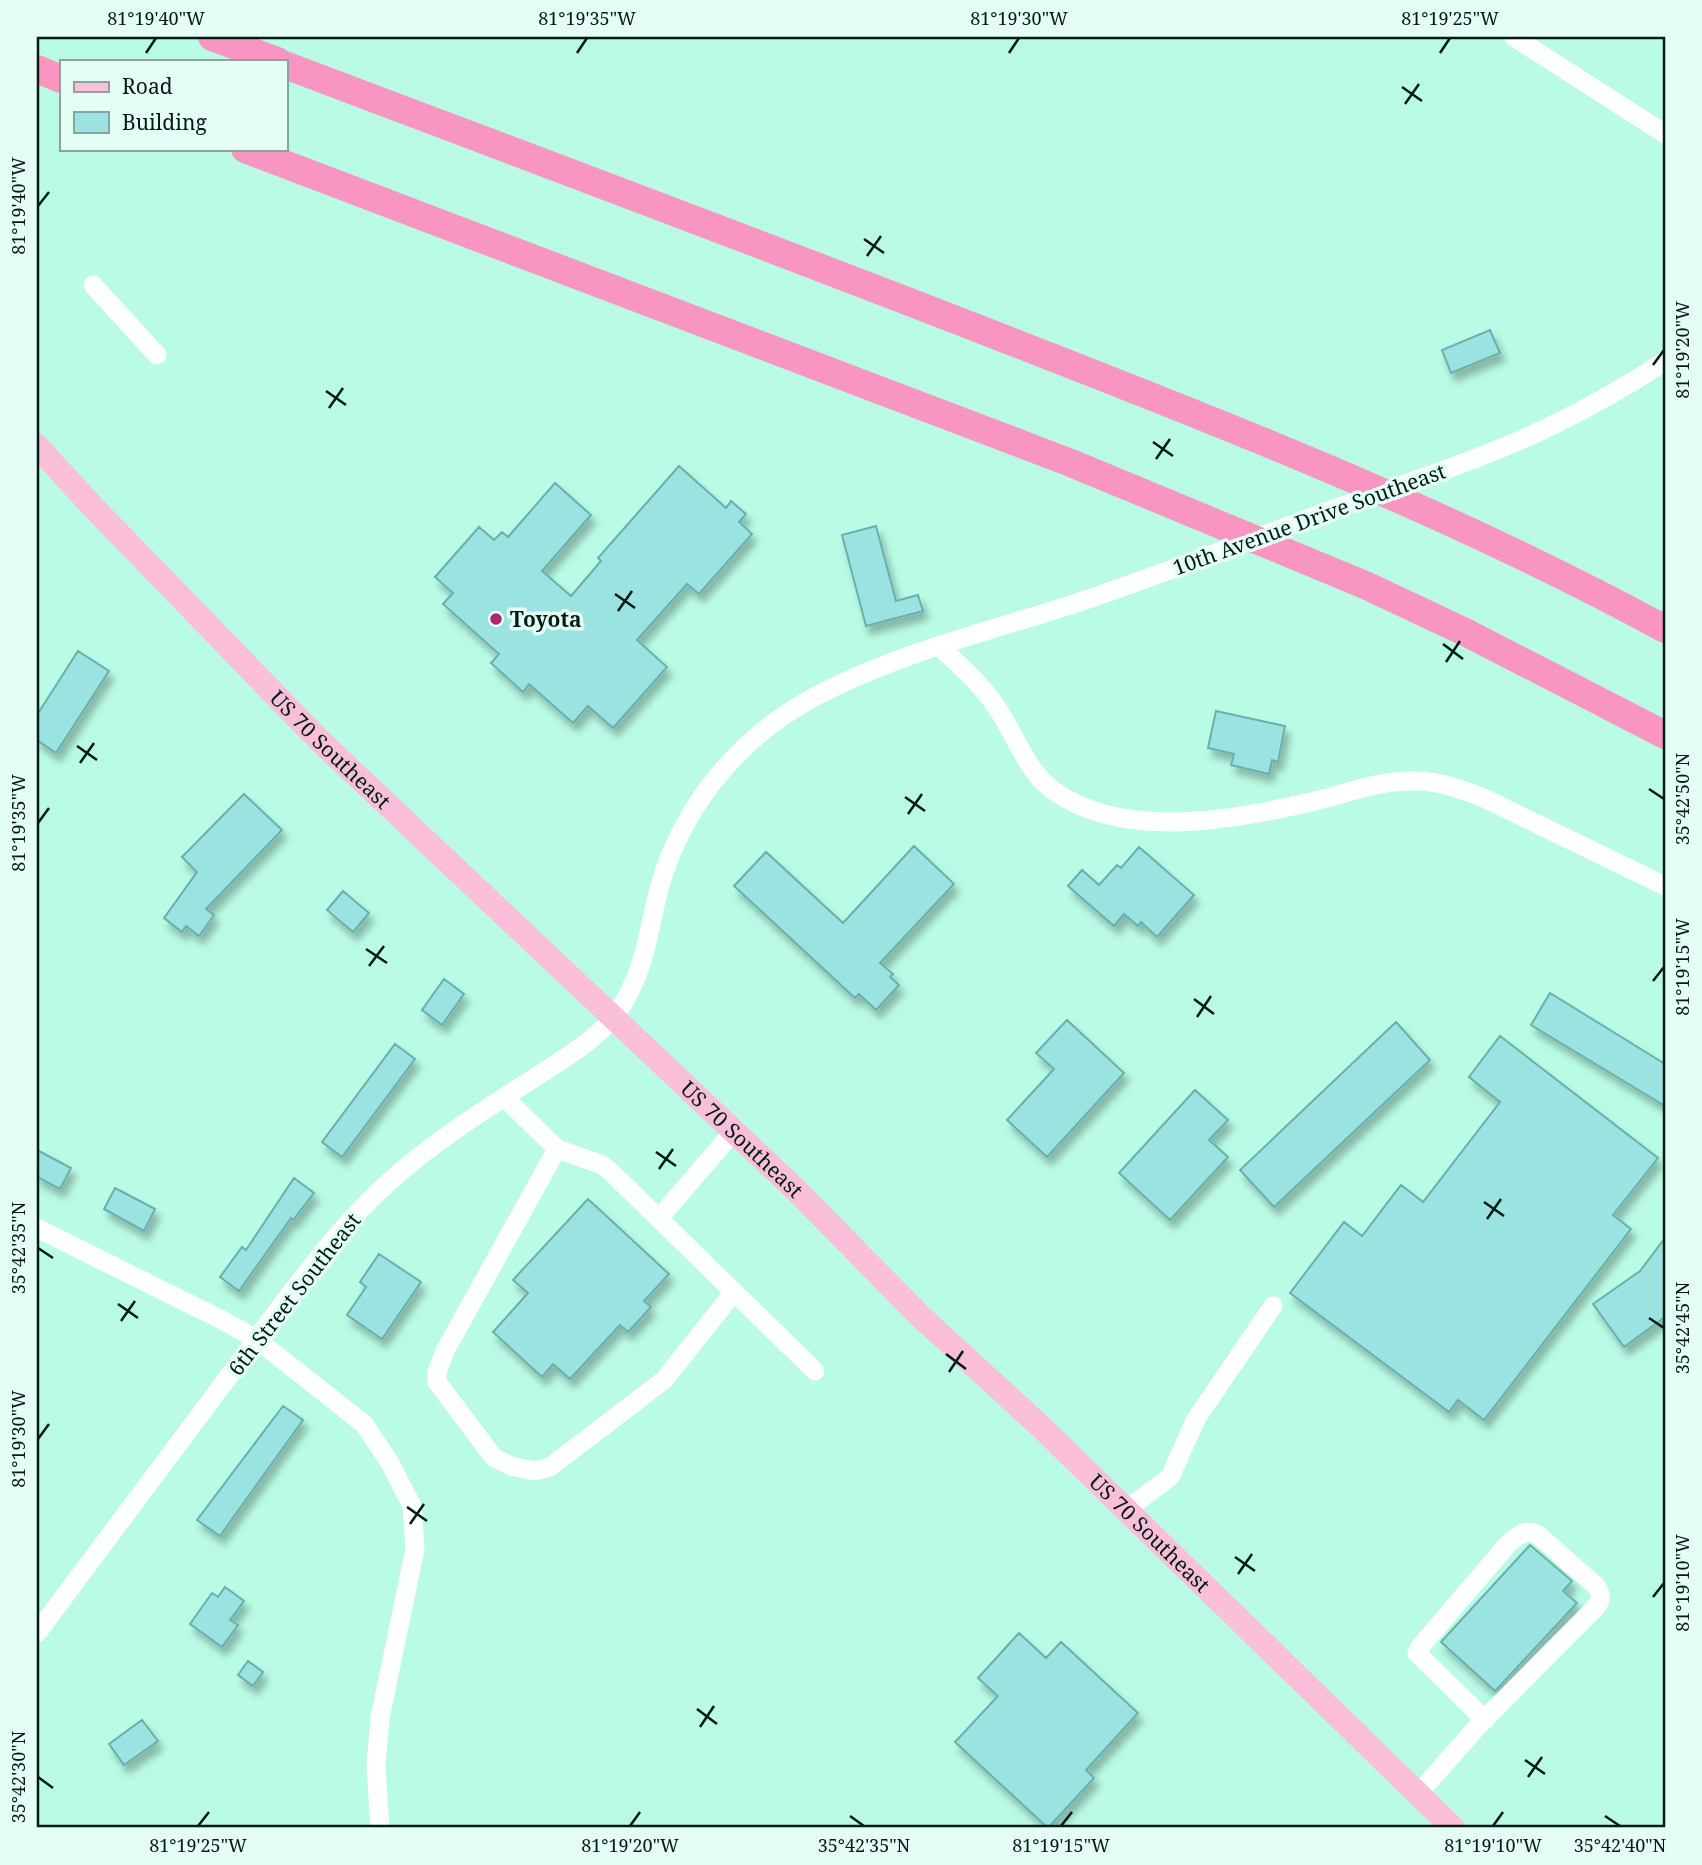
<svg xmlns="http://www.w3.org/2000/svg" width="1702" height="1865" font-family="'Noto Serif',serif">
<defs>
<filter id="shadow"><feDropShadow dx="4.5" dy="8" stdDeviation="3.5" flood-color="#0004"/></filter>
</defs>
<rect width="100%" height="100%" fill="#b9fbe5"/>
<!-- building -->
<path fill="#9be3e0" stroke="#69b0ad" stroke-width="2" filter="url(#shadow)" d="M 1490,330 L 1500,353 L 1451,373 L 1442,350 Z
M 679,466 L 726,508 L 731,501 L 746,514 L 739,522 L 752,534 L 699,594 L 687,584 L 637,640 L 667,667 L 613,728 L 588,706 L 573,723 L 529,684 L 523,692 L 491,663 L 499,654 L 443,604 L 453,593 L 435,577 L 479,527 L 494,540 L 502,532 L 508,537 L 555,483 L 591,515 L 542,571 L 571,596 L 601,561 L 598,558 Z
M 876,526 L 896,601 L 918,595 L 923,611 L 866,626 L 842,535 Z
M 78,651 L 109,671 L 56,753 L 37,740 L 37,715 Z
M 1216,711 L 1285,726 L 1278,762 L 1272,760 L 1269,774 L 1231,765 L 1234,754 L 1208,748 Z
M 244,794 L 282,830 L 206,909 L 214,915 L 199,936 L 186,926 L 182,932 L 164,918 L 197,872 L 182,857 Z
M 914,846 L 954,884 L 880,963 L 893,974 L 890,977 L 899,985 L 876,1010 L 859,994 L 855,998 L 734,886 L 766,852 L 843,923 Z
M 1139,847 L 1194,895 L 1157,937 L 1141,922 L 1138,926 L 1124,914 L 1114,926 L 1068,886 L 1082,870 L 1099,885 L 1117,865 L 1121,868 Z
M 343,891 L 369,913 L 353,932 L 327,910 Z
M 444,979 L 464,994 L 442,1025 L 422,1010 Z
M 1550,993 L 1665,1064 L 1665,1106 L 1531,1025 Z
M 1067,1020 L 1124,1073 L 1047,1157 L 1007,1120 L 1054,1069 L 1036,1053 Z
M 1396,1022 L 1430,1060 L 1274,1207 L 1240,1170 Z
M 1500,1036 L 1658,1158 L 1613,1215 L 1631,1229 L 1484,1420 L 1458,1400 L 1449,1412 L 1290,1293 L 1344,1222 L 1362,1236 L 1401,1185 L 1423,1202 L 1500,1102 L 1469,1077 Z
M 395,1044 L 415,1059 L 342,1157 L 322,1142 Z
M 1195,1090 L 1228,1120 L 1209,1140 L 1228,1157 L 1170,1220 L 1119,1173 Z
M 37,1150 L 71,1168 L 60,1189 L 37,1177 Z
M 294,1178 L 314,1193 L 293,1220 L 291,1218 L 239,1291 L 220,1277 L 242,1247 L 246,1250 Z
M 115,1188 L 155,1209 L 144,1231 L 104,1209 Z
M 588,1199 L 669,1274 L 644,1301 L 651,1307 L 628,1332 L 620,1325 L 570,1379 L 553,1364 L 542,1377 L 493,1332 L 528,1293 L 513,1280 Z
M 1665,1238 L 1665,1317 L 1624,1347 L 1593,1304 L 1640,1271 Z
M 379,1254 L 421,1282 L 382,1339 L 347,1315 L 366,1287 L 360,1282 Z
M 283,1406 L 303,1420 L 220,1536 L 197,1520 Z
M 1530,1545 L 1572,1581 L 1563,1591 L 1577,1603 L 1495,1691 L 1441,1642 Z
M 225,1587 L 244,1601 L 230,1620 L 238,1625 L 222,1647 L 190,1624 L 212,1593 L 218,1597 Z
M 1019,1633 L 1046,1658 L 1061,1642 L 1138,1713 L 1086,1770 L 1094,1778 L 1048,1828 L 955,1742 L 998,1696 L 978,1678 Z
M 248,1661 L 263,1672 L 253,1686 L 238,1675 Z
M 142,1720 L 158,1741 L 124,1765 L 109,1744 Z"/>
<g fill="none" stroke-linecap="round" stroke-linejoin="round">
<!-- minor -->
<path stroke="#fff" stroke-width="19" d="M 1514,37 L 1665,134
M 93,285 L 157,355
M 940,647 C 959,665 980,683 995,705 C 1015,733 1025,770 1054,791 C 1127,843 1247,818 1327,798 C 1356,790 1384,780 1415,781 C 1440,781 1464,790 1486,799 L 1665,886
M 504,1097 L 557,1149 L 600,1164 L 610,1171 L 815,1371
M 557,1149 L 446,1349 L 437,1372 L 437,1382 L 494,1458 L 511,1466 L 534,1471 L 550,1467 L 664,1380 L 734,1292
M 659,1218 L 734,1131
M 37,1228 L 222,1320 L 256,1339 L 364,1424 L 390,1463 L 412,1506 L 415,1549 L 380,1718 L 376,1766 L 380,1828
M 1126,1510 L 1170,1477 L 1196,1419 L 1273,1306
M 37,1633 C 102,1546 167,1459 232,1372 C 277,1312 321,1248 375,1195 C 416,1155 465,1122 514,1091 C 544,1071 596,1042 617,1013 C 642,977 647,942 656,901 C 676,815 732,743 809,700 C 891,655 986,632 1074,604 C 1163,574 1251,540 1339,507 C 1404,484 1470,463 1532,435 C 1579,413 1623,389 1665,361
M 1418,1794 L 1478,1726 L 1597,1606 C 1602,1598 1601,1594 1596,1586 L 1537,1534 C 1524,1529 1517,1536 1507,1545 L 1420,1647 L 1417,1653 L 1485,1720"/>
<!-- major -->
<path stroke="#fbbfda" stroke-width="24" id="s1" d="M 37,446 L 92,506 L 319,740 L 795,1189 L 920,1316 L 1039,1425 L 1453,1828"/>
<!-- highway -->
<path stroke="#f895c1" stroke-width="28" d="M 212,37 L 277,61
M 285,65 C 533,159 781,251 1028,348 C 1244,432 1461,518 1665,629
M 37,69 L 61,79
M 245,149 L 1071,463 L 1365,585 L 1467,633 L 1665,735"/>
</g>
<!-- ticks -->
<path fill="none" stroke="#021c15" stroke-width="2.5" d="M 146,53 L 156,38M 577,53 L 587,38M 1009,53 L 1019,38M 1440,53 L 1450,38M 1402,87 L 1422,101M 1405,104 L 1419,84M 38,206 L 49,192M 864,239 L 884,253M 867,256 L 881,236M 1653,365 L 1664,350M 326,391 L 346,405M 329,408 L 343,388M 1153,442 L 1173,456M 1156,459 L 1170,439M 615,594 L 635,608M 618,611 L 632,591M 1443,644 L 1463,659M 1446,662 L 1460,641M 77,746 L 97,760M 80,763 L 94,743M 1649,789 L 1664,799M 905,797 L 925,811M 908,814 L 922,794M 38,823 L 49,808M 366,949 L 387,963M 369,966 L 384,946M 1653,981 L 1664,967M 1194,999 L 1214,1014M 1197,1017 L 1211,996M 656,1152 L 676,1166M 659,1169 L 673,1149M 1484,1202 L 1504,1216M 1487,1219 L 1501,1199M 38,1248 L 53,1258M 118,1304 L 138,1318M 1649,1318 L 1664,1328M 121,1321 L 135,1301M 946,1354 L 966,1369M 949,1372 L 963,1351M 38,1439 L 49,1424M 407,1507 L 427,1521M 410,1524 L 424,1504M 1235,1557 L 1255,1571M 1238,1574 L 1252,1554M 1653,1597 L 1664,1583M 697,1709 L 717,1724M 700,1727 L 714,1706M 1525,1760 L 1545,1774M 38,1777 L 53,1788M 1528,1777 L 1542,1757M 850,1816 L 864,1826M 1605,1816 L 1620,1826M 198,1826 L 209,1812M 630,1826 L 640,1812M 1061,1826 L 1072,1812M 1493,1826 L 1503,1812"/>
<!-- markers -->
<circle fill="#ab266e" stroke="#e5fef5" stroke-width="2.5" cx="496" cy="619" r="7"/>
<g text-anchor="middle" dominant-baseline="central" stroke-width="7" stroke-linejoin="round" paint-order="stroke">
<!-- street labels -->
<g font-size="21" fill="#021c15" stroke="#e5fef5">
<text transform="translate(1309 519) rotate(-20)">10th Avenue Drive Southeast</text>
<text stroke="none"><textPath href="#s1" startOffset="422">US 70 Southeast</textPath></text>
<text stroke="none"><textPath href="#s1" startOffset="989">US 70 Southeast</textPath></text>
<text transform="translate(294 1294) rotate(-52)">6th Street Southeast</text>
<text stroke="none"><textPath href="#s1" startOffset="1556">US 70 Southeast</textPath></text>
</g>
<!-- poi labels -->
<g font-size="21" font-weight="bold" fill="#021c15" stroke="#e5fef5" text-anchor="start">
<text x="510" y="619">Toyota</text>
</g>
</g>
<!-- border -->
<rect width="1702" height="1865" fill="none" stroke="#e5fef5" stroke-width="77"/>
<!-- legend -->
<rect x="60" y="60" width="228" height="91" fill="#e5fef5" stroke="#8aa49b" stroke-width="2"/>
<rect x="74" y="82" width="35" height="10" fill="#fbbfda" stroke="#8aa49b" stroke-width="2"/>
<text x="122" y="94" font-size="21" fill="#021c15">Road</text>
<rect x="74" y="112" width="35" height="21" fill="#9be3e0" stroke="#8aa49b" stroke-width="2"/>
<text x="122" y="130" font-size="21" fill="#021c15">Building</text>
<rect x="38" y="38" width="1626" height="1788" fill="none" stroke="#021c15" stroke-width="2.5"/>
<g font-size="18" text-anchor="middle" fill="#021c15">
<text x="156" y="25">81°19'40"W</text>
<text x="587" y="25">81°19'35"W</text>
<text x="1019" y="25">81°19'30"W</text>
<text x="1450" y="25">81°19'25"W</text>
<text transform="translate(19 206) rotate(-90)" y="6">81°19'40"W</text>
<text transform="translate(1683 350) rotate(-90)" y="6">81°19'20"W</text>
<text transform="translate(1683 799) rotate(-90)" y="6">35°42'50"N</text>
<text transform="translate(19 823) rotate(-90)" y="6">81°19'35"W</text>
<text transform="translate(1683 967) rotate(-90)" y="6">81°19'15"W</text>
<text transform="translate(19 1248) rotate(-90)" y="6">35°42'35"N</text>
<text transform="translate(1683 1328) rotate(-90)" y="6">35°42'45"N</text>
<text transform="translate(19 1439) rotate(-90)" y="6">81°19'30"W</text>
<text transform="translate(1683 1583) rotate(-90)" y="6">81°19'10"W</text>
<text transform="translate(19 1777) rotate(-90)" y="6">35°42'30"N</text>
<text x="198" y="1852">81°19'25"W</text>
<text x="630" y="1852">81°19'20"W</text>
<text x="864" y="1852">35°42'35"N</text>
<text x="1061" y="1852">81°19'15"W</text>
<text x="1493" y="1852">81°19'10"W</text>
<text x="1620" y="1852">35°42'40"N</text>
</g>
</svg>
